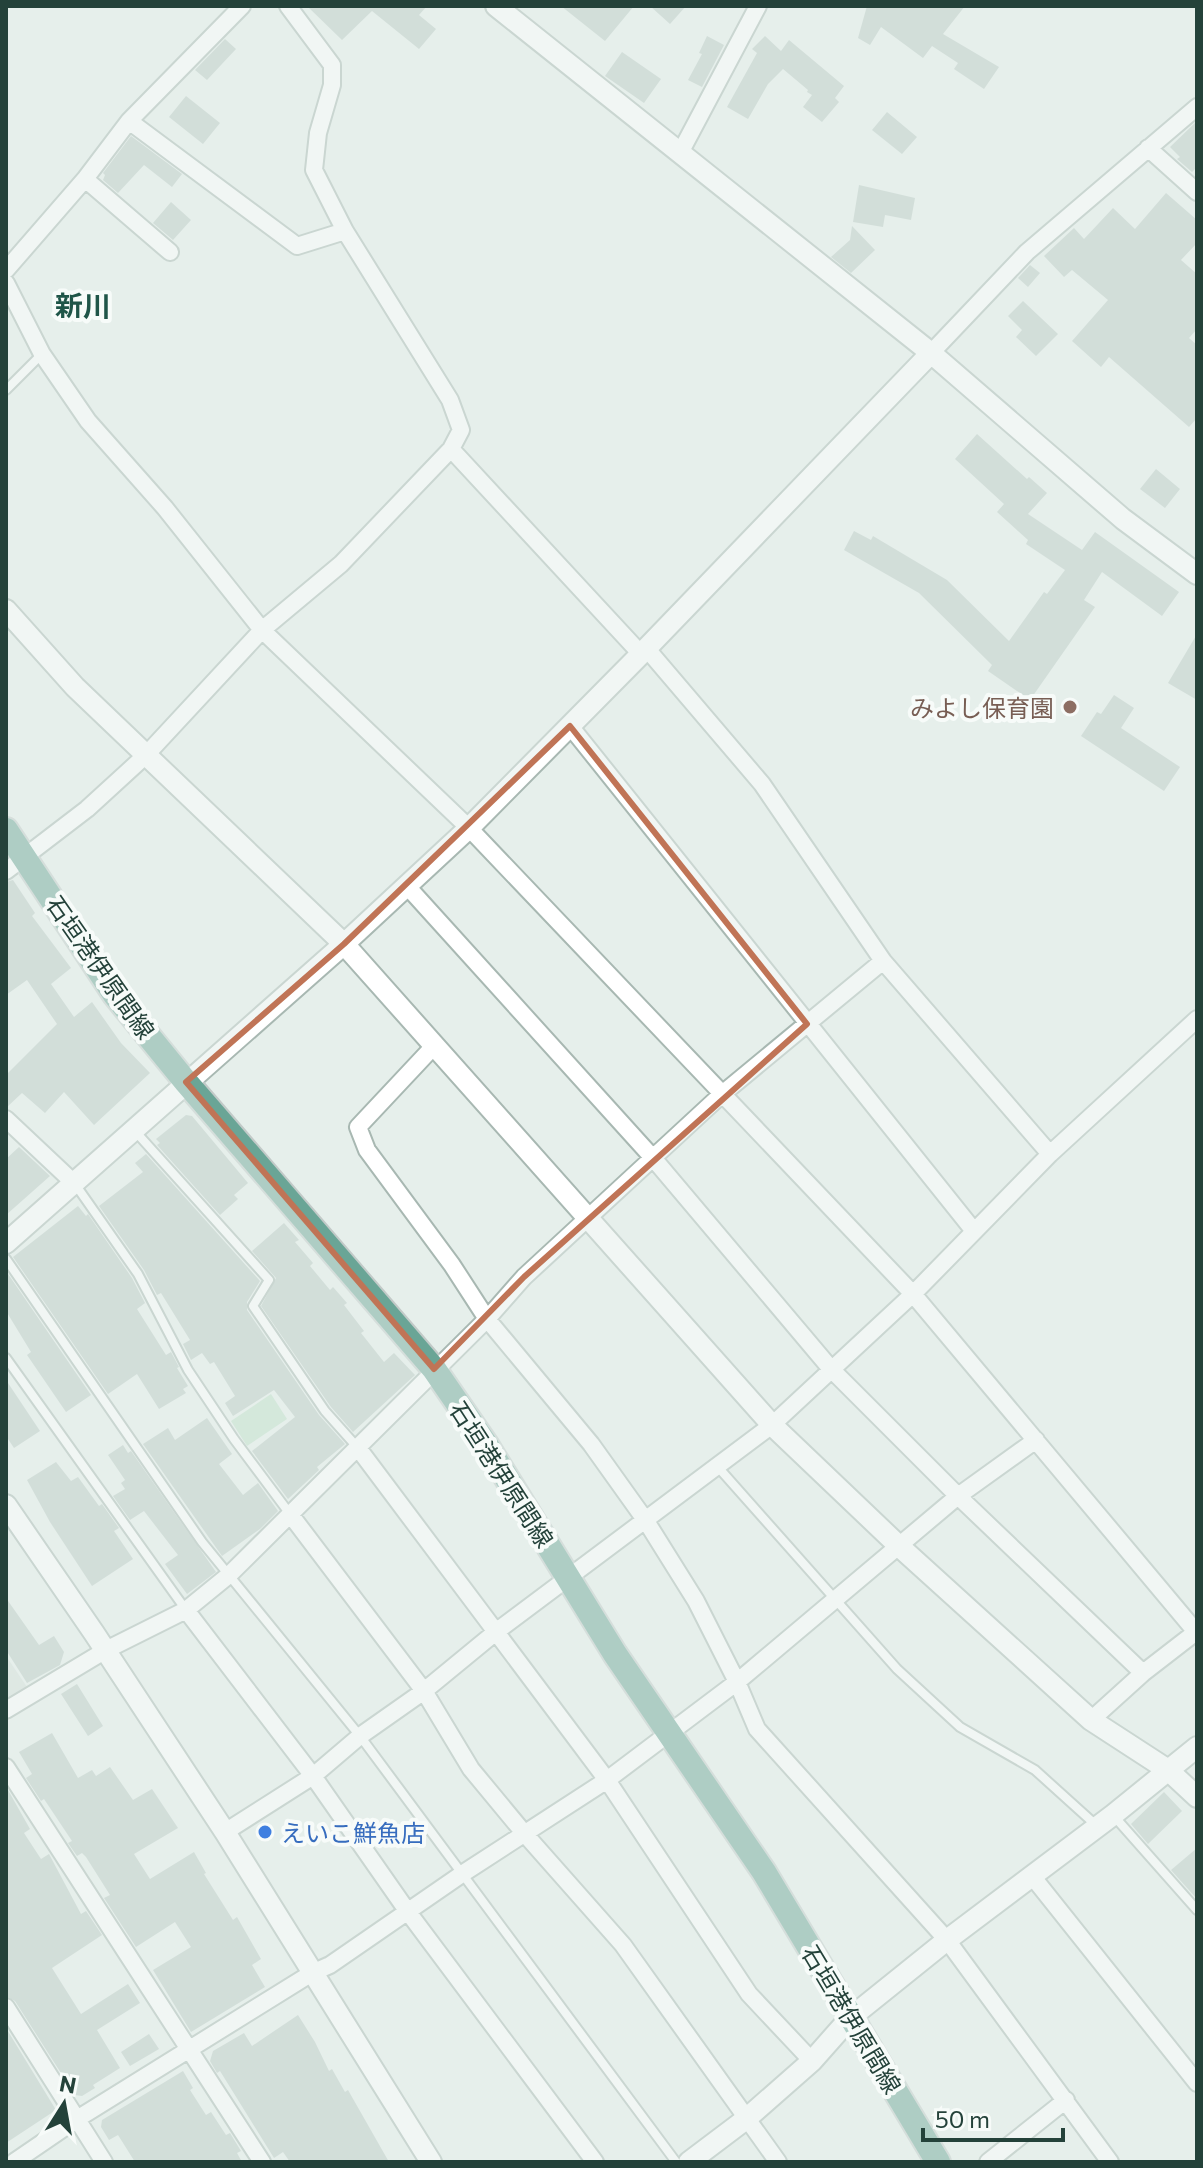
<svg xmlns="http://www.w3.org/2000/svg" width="1203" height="2168" font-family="Commissioner,'Noto Sans JP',sans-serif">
<rect width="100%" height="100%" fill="#e6efeb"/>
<!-- built -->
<path fill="#d4dfda" d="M 6,1656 L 27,1687 L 6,1701 Z"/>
<!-- green -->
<path fill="#bfe0c8" d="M 271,1394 L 287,1419 L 247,1446 L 231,1421 Z"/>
<!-- building -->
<path fill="#bbcac4" d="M 307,6 L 427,6 L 419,15 L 436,29 L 419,49 L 372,11 L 342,40 Z
M 561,6 L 634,6 L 605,41 Z
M 650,6 L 686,6 L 670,24 Z
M 867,6 L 965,6 L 943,34 L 999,67 L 984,89 L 954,69 L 958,63 L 932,46 L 923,58 L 881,27 L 870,45 L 858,38 Z
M 707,36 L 724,45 L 702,87 L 688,80 L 702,54 L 699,53 Z
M 765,36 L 781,51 L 789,40 L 844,86 L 835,98 L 839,102 L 822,122 L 803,107 L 812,95 L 807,92 L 808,90 L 783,69 L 768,84 L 748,119 L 727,107 L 757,53 L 752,49 Z
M 225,39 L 236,49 L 207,80 L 195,70 Z
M 622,52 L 661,79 L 644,103 L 605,76 Z
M 186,96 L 220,123 L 203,144 L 169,117 Z
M 887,112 L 917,137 L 902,154 L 872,130 Z
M 1197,121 L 1197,167 L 1192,172 L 1177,159 L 1180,157 L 1170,147 Z
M 131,136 L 182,174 L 172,187 L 144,165 L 118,193 L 103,180 L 105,175 L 103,173 Z
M 859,185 L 915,198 L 911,220 L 885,215 L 883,227 L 853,222 Z
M 1166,193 L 1197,220 L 1197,243 L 1181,260 L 1197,274 L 1197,329 L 1189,338 L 1197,345 L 1197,418 L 1189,427 L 1109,357 L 1101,367 L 1072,341 L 1108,300 L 1072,270 L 1064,277 L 1044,256 L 1074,228 L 1084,239 L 1113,208 L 1135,229 Z
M 171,202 L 191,220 L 173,240 L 153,223 Z
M 852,226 L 875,250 L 851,273 L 831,257 L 850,240 Z
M 1030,265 L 1040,273 L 1028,287 L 1018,278 Z
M 1023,301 L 1058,334 L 1036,356 L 1016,337 L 1022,330 L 1008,316 Z
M 977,434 L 1027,479 L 1029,477 L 1047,493 L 1028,514 L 1082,550 L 1095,532 L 1179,592 L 1162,616 L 1102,572 L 1084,600 L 1095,607 L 1030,700 L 988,671 L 992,665 L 919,593 L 844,550 L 854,531 L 871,540 L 873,536 L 947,580 L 1009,641 L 1044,592 L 1047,594 L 1065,570 L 1026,544 L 1028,540 L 997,512 L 1004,504 L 955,459 Z
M 1156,469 L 1180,489 L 1165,508 L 1140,489 Z
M 1197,634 L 1197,700 L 1168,683 Z
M 1114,695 L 1134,708 L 1121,728 L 1180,767 L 1164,791 L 1081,736 L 1097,712 L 1101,714 Z
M 13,880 L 35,913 L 32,916 L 71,968 L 51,984 L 74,1017 L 92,1002 L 121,1043 L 150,1073 L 94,1125 L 64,1092 L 45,1113 L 22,1093 L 6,1108 L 6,1075 L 57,1024 L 27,980 L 6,995 L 6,882 Z
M 186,1115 L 192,1116 L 248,1183 L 234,1195 L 238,1199 L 220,1215 L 157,1145 L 160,1143 L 156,1139 Z
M 19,1147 L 50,1176 L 6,1215 L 6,1159 Z
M 146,1154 L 260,1281 L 247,1302 L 247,1310 L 319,1415 L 345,1444 L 317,1467 L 319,1470 L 288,1499 L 252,1451 L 295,1417 L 274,1390 L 233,1416 L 225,1403 L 235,1396 L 214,1362 L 210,1364 L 202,1353 L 191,1360 L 183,1344 L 190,1340 L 161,1293 L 157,1295 L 144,1270 L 99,1206 L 143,1172 L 135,1163 Z
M 78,1206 L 86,1216 L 88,1214 L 132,1278 L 145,1303 L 137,1309 L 166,1355 L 171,1352 L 179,1367 L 177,1368 L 188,1386 L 183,1389 L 186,1393 L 159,1409 L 137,1374 L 108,1394 L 13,1257 Z
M 284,1223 L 299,1240 L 295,1242 L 313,1263 L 310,1266 L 330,1290 L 333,1287 L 347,1303 L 344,1305 L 364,1331 L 361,1333 L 384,1362 L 394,1353 L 415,1375 L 353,1432 L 331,1407 L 261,1306 L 276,1278 L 252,1251 Z
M 6,1271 L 91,1395 L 66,1412 L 27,1355 L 31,1352 L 6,1311 Z
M 6,1380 L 40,1431 L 14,1448 L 6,1436 Z
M 207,1418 L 232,1454 L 219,1464 L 243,1495 L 258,1483 L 278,1511 L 260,1529 L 222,1556 L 143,1444 L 168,1428 L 175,1440 Z
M 123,1445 L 128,1453 L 131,1451 L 216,1572 L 187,1594 L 165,1564 L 178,1555 L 144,1511 L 130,1520 L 113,1496 L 125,1489 L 121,1483 L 125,1480 L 108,1455 Z
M 56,1462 L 71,1481 L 78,1477 L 99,1506 L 102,1504 L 119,1528 L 114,1531 L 133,1559 L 92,1586 L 50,1522 L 27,1480 Z
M 6,1598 L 39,1645 L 54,1636 L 64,1652 L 60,1665 L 27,1683 L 6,1650 Z
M 77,1684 L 103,1726 L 88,1736 L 61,1694 Z
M 52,1733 L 78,1778 L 92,1770 L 96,1776 L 110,1767 L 133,1800 L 152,1789 L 178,1828 L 134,1854 L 150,1879 L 194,1852 L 206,1873 L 204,1874 L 233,1920 L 237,1917 L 261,1959 L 252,1965 L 265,1987 L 191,2032 L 153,1970 L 191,1947 L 175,1922 L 136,1947 L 104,1898 L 110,1895 L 86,1857 L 82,1853 L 77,1856 L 68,1843 L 72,1841 L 44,1799 L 41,1801 L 26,1778 L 32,1774 L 19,1752 Z
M 8,1790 L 30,1829 L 24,1833 L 41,1859 L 49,1854 L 81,1914 L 86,1911 L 102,1935 L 52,1968 L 81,2014 L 128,1984 L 140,2003 L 97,2030 L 120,2068 L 93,2085 L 95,2088 L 82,2096 L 75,2095 L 15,2001 L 6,1996 Z
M 1164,1792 L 1182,1811 L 1148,1844 L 1131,1824 Z
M 1197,1848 L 1197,1899 L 1171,1870 Z
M 298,2015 L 315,2042 L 329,2071 L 332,2069 L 345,2092 L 348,2090 L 389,2162 L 290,2162 L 283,2152 L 274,2158 L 220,2071 L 217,2073 L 210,2061 L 213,2051 L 244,2033 L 252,2046 Z
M 6,2028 L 56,2110 L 6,2143 Z
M 149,2034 L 159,2049 L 130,2066 L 121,2052 Z
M 183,2071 L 193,2088 L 190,2090 L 206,2115 L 211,2112 L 226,2135 L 230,2133 L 241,2151 L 237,2153 L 242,2162 L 135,2162 L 118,2135 L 109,2140 L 101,2127 L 102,2120 Z"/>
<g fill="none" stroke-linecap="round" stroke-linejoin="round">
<defs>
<path id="service" d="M 6,390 L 41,355
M 134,1130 L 269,1280 L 253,1306 L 325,1411 L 358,1448
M 75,1184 L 138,1274 L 188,1370 L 234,1439 L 290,1514
M 6,1259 L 202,1542 L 360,1736 L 676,2162
M 6,1358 L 186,1610
M 717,1466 L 897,1669 L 960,1727 L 1035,1770 L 1097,1826
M 1113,1815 L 1197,1910"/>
<path id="minor" d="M 129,121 L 297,246 L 345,231
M 1148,148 L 1197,192
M 680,153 L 758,6
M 85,179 L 170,252
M 6,270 L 85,179 L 129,121 L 242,6
M 6,283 L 42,354 L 88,421 L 165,508 L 262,630 L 469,828 L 913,1294 L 1197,1633
M 931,353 L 1027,252 L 1197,107
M 451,449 L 641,654
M 647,649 L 762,784 L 883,961 L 1050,1154
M 570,726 L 974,1231
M 6,871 L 87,809 L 146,755 L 262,630 L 341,564 L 451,449 L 461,430 L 450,400 L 345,231 L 314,170 L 318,133 L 332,85 L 332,65 L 288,6
M 406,885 L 653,1158 L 831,1369 L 958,1496 L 1143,1673
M 434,1046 L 358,1127 L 367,1150 L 452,1265 L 487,1319 L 591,1444 L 646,1521 L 696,1601 L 737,1682 L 757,1729 L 947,1940 L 1110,2162
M 6,1119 L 74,1183
M 358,1448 L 607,1780 L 749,1994 L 812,2061
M 290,1514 L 424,1691 L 471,1769 L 524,1833 L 623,1945 L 778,2162
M 186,1610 L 313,1776 L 408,1912 L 595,2162
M 6,1710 L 106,1650 L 186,1610 L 229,1575 L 487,1319 L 524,1277 L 721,1095 L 883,961
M 1091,1720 L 1143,1673 L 1196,1632
M 6,1767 L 262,2162
M 225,1832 L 313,1776 L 360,1736 L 424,1691 L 497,1631 L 772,1425 L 913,1294 L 1050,1154 L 1197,1019
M 1032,1876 L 1197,2083
M 6,2007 L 104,2162
M 14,2162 L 77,2119 L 312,1973 L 330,1965 L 462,1874 L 607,1780 L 668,1734 L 737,1682 L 958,1496 L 1036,1440
M 988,2162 L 1066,2100"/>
<path id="tertiary" d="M 496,6 L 931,353 L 1123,519 L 1197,574
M 6,610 L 75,687 L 344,944 L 772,1425 L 900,1547 L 1091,1720 L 1168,1770 L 1197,1797
M 6,1243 L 344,944 L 469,828 L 641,654 L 931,353
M 6,1505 L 94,1633 L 225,1832 L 431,2162
M 689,2162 L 746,2119 L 812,2061 L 850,2018 L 947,1940 L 1113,1815 L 1197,1747"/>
<path id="primary" d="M 6,830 L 115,995 L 186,1082 L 434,1369 L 487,1446 L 615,1654 L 764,1872 L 938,2162"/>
</defs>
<!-- service casing -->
<use href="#service" stroke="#a8b8b2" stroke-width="12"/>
<!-- minor casing -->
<use href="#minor" stroke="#a8b8b2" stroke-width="20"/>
<!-- tertiary casing -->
<use href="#tertiary" stroke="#a8b8b2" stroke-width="24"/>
<!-- primary casing -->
<use href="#primary" stroke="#c2cac8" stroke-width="28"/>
<!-- service -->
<use href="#service" stroke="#fff" stroke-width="8"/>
<!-- minor -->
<use href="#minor" stroke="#fff" stroke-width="16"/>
<!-- tertiary -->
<use href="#tertiary" stroke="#fff" stroke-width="20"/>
<!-- primary -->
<use href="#primary" stroke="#6aa596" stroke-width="24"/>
</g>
<!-- marked area -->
<path d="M0 0H1203V2168H0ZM 570,726 L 807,1024 L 524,1277 L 434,1369 L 186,1082 L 344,944 Z" fill="#e6efeb" fill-opacity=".55" fill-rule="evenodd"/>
<path fill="none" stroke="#c07456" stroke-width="6" stroke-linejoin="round" d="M 570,726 L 807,1024 L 524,1277 L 434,1369 L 186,1082 L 344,944 Z"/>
<!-- markers -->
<circle fill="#8d6e63" stroke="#f7fbf9" stroke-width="3" cx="1070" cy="707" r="8"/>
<circle fill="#3f7fe0" stroke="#f7fbf9" stroke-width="3" cx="265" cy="1832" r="8"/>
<g text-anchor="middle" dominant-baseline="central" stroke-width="8" stroke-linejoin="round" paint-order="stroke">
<!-- education labels -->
<g font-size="24" fill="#785e54" stroke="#f7fbf9" text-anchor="end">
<text x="1054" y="707">みよし保育園</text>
</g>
<!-- street labels -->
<g font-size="24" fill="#24423a" stroke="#f7fbf9">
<text transform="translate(101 967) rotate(55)">石垣港伊原間線</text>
<text transform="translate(502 1474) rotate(57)">石垣港伊原間線</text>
<text transform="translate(852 2019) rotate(59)">石垣港伊原間線</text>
</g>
<!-- shop labels -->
<g font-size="24" fill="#366cbe" stroke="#f7fbf9" text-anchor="start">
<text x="281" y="1832">えいこ鮮魚店</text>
</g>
<!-- quarter labels -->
<g font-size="28" font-weight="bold" fill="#1f5548" stroke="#f7fbf9">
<text x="83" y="305">新川</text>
</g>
</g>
<!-- border -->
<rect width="1203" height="2168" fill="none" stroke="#24423a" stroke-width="16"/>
<!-- north arrow -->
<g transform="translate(64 2104) rotate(11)" stroke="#f7fbf9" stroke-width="6" paint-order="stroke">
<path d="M0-6L14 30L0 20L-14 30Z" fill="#24423a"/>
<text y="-12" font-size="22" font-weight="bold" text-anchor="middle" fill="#24423a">N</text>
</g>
<!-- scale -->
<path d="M923 2128v12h140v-12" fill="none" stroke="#24423a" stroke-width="4"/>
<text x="935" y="2128" font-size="24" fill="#24423a" stroke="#f7fbf9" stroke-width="6" paint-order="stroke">50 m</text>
</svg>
